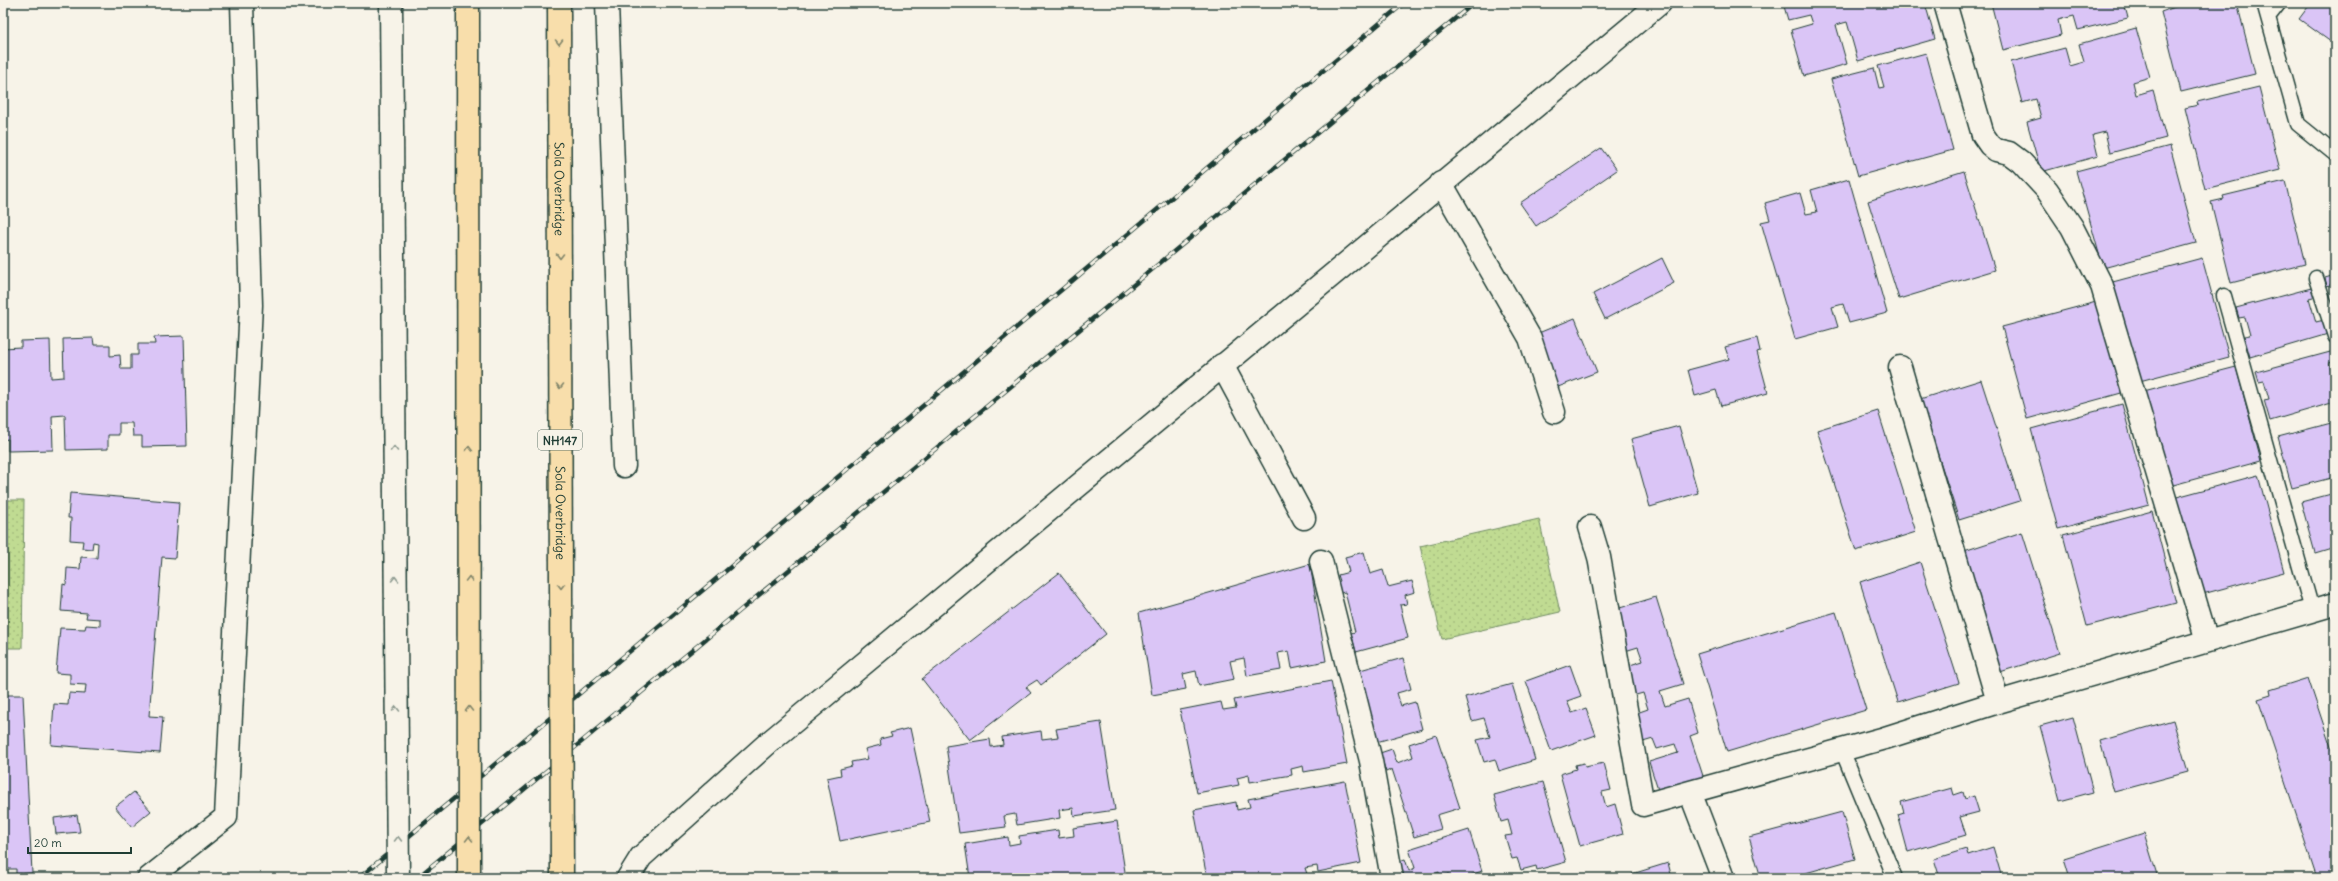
<svg xmlns="http://www.w3.org/2000/svg" width="2338" height="881" font-family="Delius,sans-serif">
<defs>
<pattern id="grass-dots" width="8" height="8" patternUnits="userSpaceOnUse"><rect width="8" height="8" fill="#c0db92"/><path d="M2 2h.1M6 6h.1" fill="none" stroke="#a5bd7e" stroke-width="1.8" stroke-linecap="round"/></pattern>
</defs>
<rect width="100%" height="100%" fill="#f7f3e8"/>
<filter id="ink" filterUnits="userSpaceOnUse"><feTurbulence type="fractalNoise" baseFrequency=".025" numOctaves="2"/><feDisplacementMap in="SourceGraphic" scale="8" xChannelSelector="R" yChannelSelector="G"/><feConvolveMatrix kernelMatrix="1 2 1 2 8 2 1 2 1" color-interpolation-filters="sRGB"/></filter>
<g filter="url(#ink)">
<!-- grass -->
<path fill="url(#grass-dots)" stroke="#708c63" d="M 3,500 L 24,500 L 22,648 L 3,648 Z
M 1539,519 L 1560,612 L 1442,639 L 1420,546 Z"/>
<!-- building -->
<path fill="#dac5f6" stroke="#1f3d34" d="M 1783,3 L 1925,3 L 1935,39 L 1858,61 L 1847,22 L 1836,25 L 1847,64 L 1804,76 L 1791,30 L 1812,24 L 1809,15 L 1788,20 Z
M 1991,3 L 2124,3 L 2128,18 L 2078,30 L 2074,16 L 2058,20 L 2061,35 L 2003,50 Z
M 2186,3 L 2237,3 L 2255,74 L 2181,92 L 2161,12 Z
M 2311,3 L 2335,3 L 2335,45 L 2299,19 Z
M 2136,28 L 2150,77 L 2133,82 L 2136,95 L 2153,90 L 2166,138 L 2110,153 L 2105,132 L 2093,135 L 2098,156 L 2041,172 L 2027,122 L 2041,118 L 2036,99 L 2022,103 L 2011,62 L 2065,48 L 2070,66 L 2084,62 L 2079,44 Z
M 1926,53 L 1953,150 L 1858,176 L 1831,79 L 1874,68 L 1879,88 L 1884,87 L 1878,66 Z
M 2259,87 L 2280,170 L 2205,189 L 2185,108 L 2198,105 L 2197,102 Z
M 2170,146 L 2196,243 L 2103,268 L 2076,171 Z
M 1601,148 L 1617,170 L 1536,226 L 1520,203 Z
M 1964,171 L 1995,270 L 1899,299 L 1868,201 Z
M 1849,179 L 1887,313 L 1849,323 L 1843,304 L 1832,307 L 1838,327 L 1795,339 L 1761,222 L 1770,220 L 1765,203 L 1800,193 L 1806,214 L 1817,212 L 1811,190 Z
M 2285,181 L 2305,264 L 2231,283 L 2211,202 L 2224,199 L 2223,196 Z
M 1662,258 L 1674,283 L 1605,319 L 1593,294 Z
M 2202,258 L 2229,357 L 2136,382 L 2109,283 Z
M 2335,275 L 2335,293 L 2333,284 L 2327,286 L 2325,278 Z
M 2315,287 L 2317,296 L 2309,298 L 2316,322 L 2324,320 L 2328,334 L 2250,357 L 2244,336 L 2250,335 L 2245,317 L 2239,318 L 2236,308 Z
M 2100,301 L 2125,392 L 2027,419 L 2002,327 Z
M 1575,318 L 1597,372 L 1558,387 L 1536,334 Z
M 184,336 L 187,446 L 142,447 L 142,436 L 133,436 L 132,423 L 119,423 L 119,435 L 108,435 L 108,449 L 66,450 L 65,415 L 52,416 L 53,450 L 8,451 L 8,439 L 3,440 L 3,348 L 21,347 L 21,341 L 50,340 L 51,378 L 64,377 L 63,339 L 93,338 L 94,345 L 110,345 L 110,356 L 120,355 L 121,369 L 131,369 L 131,355 L 138,355 L 138,344 L 155,344 L 154,337 Z
M 1757,338 L 1760,351 L 1757,352 L 1768,393 L 1721,406 L 1716,390 L 1695,396 L 1688,370 L 1729,359 L 1725,347 Z
M 2334,351 L 2335,361 L 2329,362 L 2335,384 L 2335,402 L 2270,421 L 2264,400 L 2269,399 L 2264,381 L 2259,382 L 2256,372 Z
M 2236,367 L 2261,461 L 2166,487 L 2140,392 Z
M 1981,380 L 2020,501 L 1959,520 L 1920,399 Z
M 2122,404 L 2149,505 L 2058,529 L 2031,429 Z
M 1878,411 L 1916,532 L 1856,551 L 1817,430 Z
M 2335,422 L 2335,477 L 2292,488 L 2278,437 Z
M 1679,426 L 1698,493 L 1650,507 L 1631,439 Z
M 2258,475 L 2284,572 L 2199,595 L 2173,498 Z
M 70,493 L 179,502 L 175,558 L 162,557 L 149,716 L 163,717 L 160,753 L 51,745 L 54,704 L 68,705 L 69,693 L 85,694 L 86,685 L 70,684 L 70,674 L 56,673 L 60,628 L 85,629 L 86,625 L 100,626 L 100,619 L 86,618 L 87,613 L 61,611 L 63,584 L 66,585 L 67,568 L 80,569 L 81,557 L 97,558 L 98,543 L 93,542 L 92,549 L 82,548 L 83,541 L 70,540 L 71,518 L 68,518 Z
M 2335,493 L 2335,547 L 2315,553 L 2301,502 Z
M 2152,511 L 2176,603 L 2087,626 L 2063,535 Z
M 2022,532 L 2060,653 L 2000,672 L 1961,552 Z
M 1364,552 L 1370,574 L 1383,570 L 1388,587 L 1412,581 L 1415,592 L 1405,595 L 1407,604 L 1400,605 L 1408,638 L 1356,652 L 1351,633 L 1355,632 L 1345,592 L 1337,594 L 1335,583 L 1340,581 L 1338,575 L 1349,572 L 1345,557 Z
M 1920,562 L 1959,683 L 1898,702 L 1860,582 Z
M 1310,564 L 1326,661 L 1292,668 L 1289,651 L 1278,653 L 1281,670 L 1247,676 L 1244,658 L 1230,661 L 1234,679 L 1199,686 L 1196,671 L 1183,674 L 1186,689 L 1152,695 L 1139,613 Z
M 1059,573 L 1106,634 L 1041,685 L 1037,680 L 1026,687 L 1031,693 L 970,740 L 922,679 Z
M 1656,597 L 1683,684 L 1660,691 L 1665,706 L 1688,699 L 1698,733 L 1690,736 L 1704,779 L 1659,793 L 1649,762 L 1678,753 L 1675,744 L 1657,749 L 1653,739 L 1643,742 L 1634,714 L 1648,709 L 1643,693 L 1629,697 L 1620,668 L 1643,661 L 1638,647 L 1612,655 L 1610,611 Z
M 1836,612 L 1866,710 L 1727,752 L 1697,654 Z
M 1403,658 L 1411,689 L 1397,693 L 1401,706 L 1415,702 L 1422,729 L 1373,743 L 1353,672 Z
M 1570,665 L 1581,696 L 1567,701 L 1572,713 L 1586,708 L 1596,735 L 1551,751 L 1526,681 Z
M 2308,678 L 2335,759 L 2335,878 L 2317,878 L 2258,699 L 2271,695 L 2270,690 Z
M 1331,681 L 1347,764 L 1304,772 L 1303,766 L 1291,769 L 1292,775 L 1250,782 L 1249,775 L 1237,778 L 1239,785 L 1197,793 L 1180,710 L 1221,702 L 1223,710 L 1236,708 L 1234,700 Z
M 1512,684 L 1535,760 L 1499,771 L 1495,759 L 1484,762 L 1477,740 L 1490,737 L 1484,718 L 1472,721 L 1465,697 Z
M 5,695 L 23,695 L 32,873 L 16,874 L 16,869 L 3,869 L 3,702 L 5,702 Z
M 2073,717 L 2093,792 L 2060,801 L 2040,726 Z
M 2173,720 L 2188,772 L 2114,792 L 2100,741 Z
M 1101,722 L 1115,810 L 1074,816 L 1073,808 L 1059,810 L 1060,818 L 1017,825 L 1015,814 L 1004,816 L 1006,827 L 959,833 L 946,746 L 990,739 L 991,747 L 1003,745 L 1002,737 L 1041,731 L 1042,739 L 1058,737 L 1056,729 Z
M 910,728 L 930,822 L 840,841 L 827,778 L 841,775 L 840,769 L 852,766 L 851,762 L 868,759 L 865,749 L 881,745 L 880,739 L 892,736 L 890,733 Z
M 1436,735 L 1460,808 L 1437,815 L 1441,829 L 1414,837 L 1392,769 L 1386,772 L 1380,753 L 1392,749 L 1397,763 L 1413,757 L 1409,744 Z
M 1584,763 L 1585,767 L 1604,763 L 1611,790 L 1602,792 L 1606,807 L 1615,804 L 1623,834 L 1580,846 L 1560,774 L 1576,769 L 1575,765 Z
M 1345,781 L 1361,863 L 1318,872 L 1317,866 L 1305,868 L 1307,874 L 1288,878 L 1264,878 L 1263,875 L 1251,878 L 1207,878 L 1194,810 L 1236,802 L 1237,810 L 1250,807 L 1248,799 Z
M 1543,782 L 1566,862 L 1537,870 L 1536,866 L 1521,870 L 1517,858 L 1512,859 L 1505,836 L 1512,835 L 1508,820 L 1501,822 L 1494,795 Z
M 1952,788 L 1954,795 L 1963,792 L 1965,799 L 1974,796 L 1979,812 L 1960,817 L 1966,835 L 1908,852 L 1898,815 L 1904,813 L 1901,802 Z
M 134,792 L 151,811 L 132,827 L 115,807 Z
M 1842,812 L 1855,859 L 1788,878 L 1761,878 L 1749,837 Z
M 77,815 L 80,832 L 56,834 L 54,818 Z
M 1117,821 L 1126,878 L 970,878 L 965,844 L 1008,837 L 1009,845 L 1020,843 L 1019,836 L 1058,830 L 1059,838 L 1074,836 L 1073,828 Z
M 1469,830 L 1482,871 L 1468,876 L 1469,878 L 1450,878 L 1449,874 L 1440,877 L 1439,872 L 1425,878 L 1397,878 L 1392,864 L 1405,859 L 1409,871 L 1415,868 L 1409,849 Z
M 2144,833 L 2158,878 L 2070,878 L 2064,858 Z
M 1993,847 L 2002,878 L 1930,878 L 1939,875 L 1934,859 L 1966,849 L 1968,855 Z
M 1668,863 L 1672,878 L 1633,878 L 1632,874 Z"/>
<g fill="none" stroke-linecap="round" stroke-linejoin="round">
<defs>
<path id="service" d="M 2264,3 L 2298,124 L 2335,154
M 2268,17 L 2279,3
M 2316,278 L 2335,336
M 2224,296 L 2312,610
M 1842,750 L 1895,878"/>
<path id="minor" d="M 607,3 L 624,466
M 1945,3 L 1983,135 L 1990,145 L 1996,150 L 2009,153 L 2021,162 L 2047,190 L 2072,227 L 2102,286 L 2207,641
M 1441,183 L 1530,338 L 1554,412
M 1222,365 L 1304,518
M 1900,367 L 1998,702
M 1590,527 L 1599,557 L 1643,805 L 1885,738 L 1998,702 L 2335,604
M 1321,561 L 1371,761 L 1392,878
M 1690,792 L 1723,878
M 149,878 L 226,817 L 251,305 L 242,3"/>
<path id="tertiary" d="M 628,878 L 641,857 L 767,744 L 1660,3"/>
</defs>
<!-- service casing -->
<use href="#service" stroke="#1f3d34" stroke-width="17"/>
<!-- minor casing -->
<use href="#minor" stroke="#1f3d34" stroke-width="25"/>
<!-- tertiary casing -->
<use href="#tertiary" stroke="#1f3d34" stroke-width="25"/>
<!-- service -->
<use href="#service" stroke="#f7f3e8" stroke-width="14"/>
<!-- minor -->
<use href="#minor" stroke="#f7f3e8" stroke-width="22"/>
<!-- tertiary -->
<use href="#tertiary" stroke="#f7f3e8" stroke-width="22"/>
<defs>
<path id="rail" d="M 359,878 L 1404,3
M 417,878 L 1474,3"/>
</defs>
<!-- rail casing -->
<use href="#rail" stroke="#1f3d34" stroke-width="4.5"/>
<!-- rail -->
<use href="#rail" stroke="#f7f3e8" stroke-width="3" stroke-dasharray="9" stroke-linecap="butt"/>
<defs>
<path id="secondary-bridge" d="M 391,3 L 398,878"/>
<g id="trunk-bridge">
<path d="M 468,3 L 469,878"/>
<path id="s1" d="M 559,3 L 562,878"/>
</g>
</defs>
<!-- secondary-bridge casing -->
<use href="#secondary-bridge" stroke="#1f3d34" stroke-width="25" stroke-linecap="butt"/>
<!-- trunk-bridge casing -->
<use href="#trunk-bridge" stroke="#1f3d34" stroke-width="25" stroke-linecap="butt"/>
<!-- secondary-bridge -->
<use href="#secondary-bridge" stroke="#f7f3e8" stroke-width="22"/>
<!-- trunk-bridge -->
<use href="#trunk-bridge" stroke="#f8deab" stroke-width="22"/>
</g>
<!-- one-way arrows -->
<defs><path id="oneway-chevron" d="M-2-3.5L2.5 0L-2 3.5" fill="none" stroke-width="1.6" stroke-linecap="round" stroke-linejoin="round"/></defs>
<g stroke="#81856a">
<use href="#oneway-chevron" transform="translate(559 42) rotate(90)"/>
<use href="#oneway-chevron" transform="translate(560 256) rotate(90)"/>
<use href="#oneway-chevron" transform="translate(560 386) rotate(90)"/>
<use href="#oneway-chevron" transform="translate(469 449) rotate(-90)"/>
<use href="#oneway-chevron" transform="translate(469 579) rotate(-90)"/>
<use href="#oneway-chevron" transform="translate(561 586) rotate(90)"/>
<use href="#oneway-chevron" transform="translate(469 709) rotate(-90)"/>
<use href="#oneway-chevron" transform="translate(469 839) rotate(-90)"/>
</g>
<g stroke="#8b988e">
<use href="#oneway-chevron" transform="translate(394 449) rotate(-90)"/>
<use href="#oneway-chevron" transform="translate(395 579) rotate(-90)"/>
<use href="#oneway-chevron" transform="translate(396 709) rotate(-90)"/>
<use href="#oneway-chevron" transform="translate(398 839) rotate(-90)"/>
</g>
</g>
<g text-anchor="middle" dominant-baseline="central" stroke-width="3.5" stroke-linejoin="round" paint-order="stroke">
<!-- shield labels -->
<rect fill="#f7f3e8" stroke="#60746a" stroke-width="1" x="538" y="430" width="44" height="20" rx="3"/>
<g font-size="12" font-weight="bold" fill="#1f3d34">
<text x="560" y="440">NH147</text>
</g>
<!-- street labels -->
<g font-size="13" fill="#1f3d34" stroke="#f7f3e8">
<text stroke="none"><textPath href="#s1" startOffset="186">Sola Overbridge</textPath></text>
<text stroke="none"><textPath href="#s1" startOffset="510">Sola Overbridge</textPath></text>
</g>
</g>
<!-- margin -->
<rect width="2338" height="881" fill="none" stroke="#f7f3e8" stroke-width="16"/>
<rect x="8" y="8" width="2322" height="865" fill="none" stroke="#1f3d34" stroke-width="1.5" filter="url(#ink)"/>
<!-- scale -->
<path d="M28 847v6h103v-6" fill="none" stroke="#1f3d34" stroke-width="2"/>
<text x="34" y="847" font-size="12" fill="#1f3d34" stroke="#f7f3e8" stroke-width="3" paint-order="stroke">20 m</text>
</svg>
